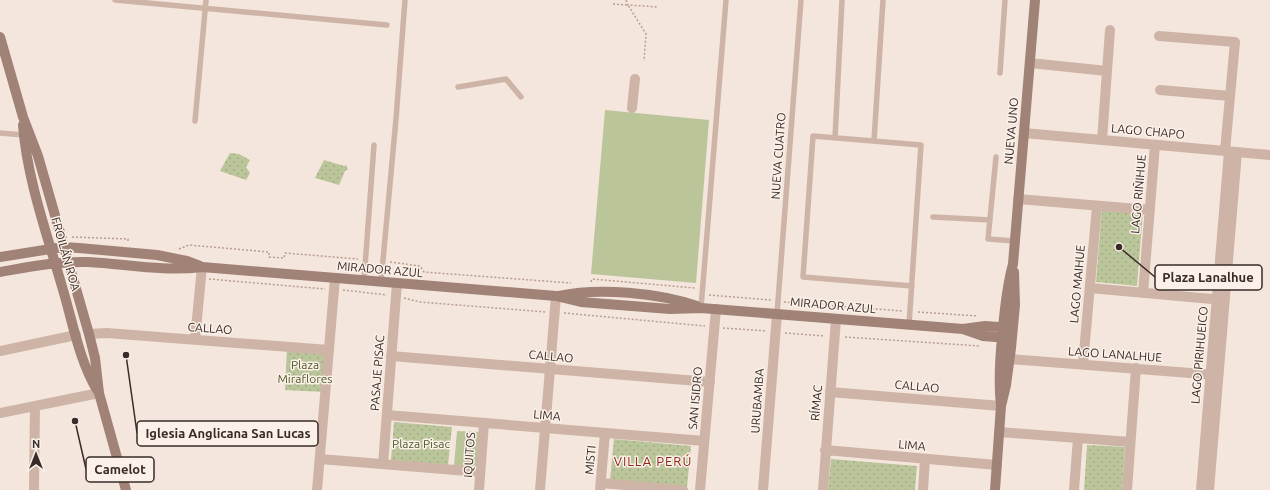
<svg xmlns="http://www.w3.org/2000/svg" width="1270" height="490" font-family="Ubuntu,sans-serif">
<defs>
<pattern id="park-dots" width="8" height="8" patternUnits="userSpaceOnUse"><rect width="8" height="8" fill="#bbc59a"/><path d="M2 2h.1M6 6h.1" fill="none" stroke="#a2a985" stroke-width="1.8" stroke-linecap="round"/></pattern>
</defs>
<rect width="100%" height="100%" fill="#f4e6dc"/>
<!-- green -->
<path fill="#bbc59a" d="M 605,110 L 709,120 L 696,283 L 591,274 Z
M 457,431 L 480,432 L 477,467 L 454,466 Z"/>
<!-- park -->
<path fill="url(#park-dots)" d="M 230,153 L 239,154 L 250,160 L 246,167 L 250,173 L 246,180 L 220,171 Z
M 324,160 L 344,166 L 346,165 L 348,169 L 345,171 L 339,185 L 315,178 Z
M 1102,208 L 1143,212 L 1137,286 L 1096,282 Z
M 287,349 L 327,352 L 324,392 L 285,390 Z
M 394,422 L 452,427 L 448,465 L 391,460 Z
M 614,439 L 691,446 L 687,487 L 610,480 Z
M 1087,445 L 1125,447 L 1122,490 L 1084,490 Z
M 831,459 L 917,466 L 915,490 L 828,490 Z"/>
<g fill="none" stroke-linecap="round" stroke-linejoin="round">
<!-- path -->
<path stroke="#ba9d90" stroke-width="1.5" stroke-dasharray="2 2" stroke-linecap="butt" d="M 626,0 L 628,5 L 658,7
M 613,4 L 628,5 L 646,34 L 644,61
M 72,237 L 128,239 L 128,243
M 179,249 L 189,245 L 269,252 L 269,257 L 284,258 L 285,253 L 358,259
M 390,262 L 420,266 L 424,272 L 571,283
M 209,279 L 325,289
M 591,282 L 592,279 L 695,288
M 343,290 L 387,295
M 709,295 L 771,300
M 404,298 L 420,302 L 546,312
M 784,302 L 902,311
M 918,312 L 978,316
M 564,313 L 705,326
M 723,328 L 767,331
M 785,333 L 825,336
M 845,337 L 980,346"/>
<!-- lane -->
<path stroke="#ceb4a6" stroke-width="5.5" d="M 115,0 L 387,25
M 1000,73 L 1005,0
M 458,87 L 506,79 L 521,97
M 195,121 L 206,0
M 0,133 L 24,135
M 835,138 L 842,0
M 874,141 L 883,0
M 996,157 L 988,239 L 1015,241
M 933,217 L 990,220
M 364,280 L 374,145
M 381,282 L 396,119 L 405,0
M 701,308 L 726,0
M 777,314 L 801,0
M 909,325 L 921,145 L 813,136 L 803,277 L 912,286"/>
<!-- street -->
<path stroke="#ceb4a6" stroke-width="10" d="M 1159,36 L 1235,42 L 1225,151
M 1030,63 L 1107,71
M 1160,90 L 1230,96
M 632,108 L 635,79
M 1024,133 L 1270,155
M 1102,140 L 1110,30
M 1018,199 L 1150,210
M 1090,288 L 1223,300
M 1143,293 L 1155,145
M 89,334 L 107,333 L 329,350
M 195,339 L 202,267
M 0,351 L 76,335
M 391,356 L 710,382
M 1010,359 L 1216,375
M 1083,364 L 1097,206
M 830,392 L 1001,406
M 0,413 L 99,393
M 387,415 L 704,441
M 999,432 L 1130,442
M 825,450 L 997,465
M 320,459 L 480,472
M 383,464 L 397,283
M 601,483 L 683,490
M 34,490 L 35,406
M 317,490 L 335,278
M 479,490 L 484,423
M 540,490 L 556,296
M 600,490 L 605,433
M 700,490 L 716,309
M 763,490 L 777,314
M 823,490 L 836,319
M 923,490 L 925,459
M 1074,490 L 1078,438
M 1127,490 L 1136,368
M 1201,490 L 1229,151
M 1209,490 L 1237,152"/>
<!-- secondary -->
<path stroke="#a18277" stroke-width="10" d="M 0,37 L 23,117 L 38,156 L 89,334 L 95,358 L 99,393 L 126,490
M 23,125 C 27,180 48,237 63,290 C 73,323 79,360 97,390
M 0,257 L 63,247 L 79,248 L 157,255 L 187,261 L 200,266
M 0,272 C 29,267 58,261 88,262 C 126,264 164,272 202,267 L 556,296 L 581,302 L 670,309 L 701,308 L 963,329 L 985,326 L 1013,328
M 559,296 C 599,287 658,293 697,306
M 963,329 L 983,336 L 1008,338
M 1001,406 C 998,380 1000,355 1003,328 C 1005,306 1007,285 1013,264 L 1035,0
M 995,490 L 1001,406 L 1006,385 L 1011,348 L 1015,305 L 1014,272"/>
</g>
<g text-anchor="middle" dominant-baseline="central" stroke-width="3" stroke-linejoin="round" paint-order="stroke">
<!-- street labels -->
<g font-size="12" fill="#392b28" stroke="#fbf1e9">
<text transform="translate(1011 131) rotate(-85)">NUEVA UNO</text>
<text transform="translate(1148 131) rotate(5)">LAGO CHAPO</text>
<text transform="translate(778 156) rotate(-86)">NUEVA CUATRO</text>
<text transform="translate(1138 194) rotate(-85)">LAGO RIÑIHUE</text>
<text transform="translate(66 254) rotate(74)">FROILÁN ROA</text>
<text transform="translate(380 269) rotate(5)">MIRADOR AZUL</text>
<text transform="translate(1077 284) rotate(-85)">LAGO MAIHUE</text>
<text transform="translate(833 305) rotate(5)">MIRADOR AZUL</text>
<text transform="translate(210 328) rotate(4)">CALLAO</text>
<text transform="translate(1115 354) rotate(4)">LAGO LANALHUE</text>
<text transform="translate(1199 355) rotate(-85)">LAGO PIRIHUEICO</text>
<text transform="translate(551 356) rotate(5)">CALLAO</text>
<text transform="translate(377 373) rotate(-86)">PASAJE PISAC</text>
<text transform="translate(917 386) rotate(5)">CALLAO</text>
<text transform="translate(695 398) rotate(-85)">SAN ISIDRO</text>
<text transform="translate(757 401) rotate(-86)">URUBAMBA</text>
<text transform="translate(816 403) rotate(-85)">RÍMAC</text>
<text transform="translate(547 415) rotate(5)">LIMA</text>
<text transform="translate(912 445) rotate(5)">LIMA</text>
<text transform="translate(469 455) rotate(-86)">IQUITOS</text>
<text transform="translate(590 460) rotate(-85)">MISTI</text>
</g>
<!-- park labels -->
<g font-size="12" fill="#4d5a29" stroke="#fbf1e9">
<text x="305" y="364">Plaza<tspan x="305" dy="14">Miraflores</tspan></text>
<text x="421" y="443">Plaza Pisac</text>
</g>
<!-- neighbourhood labels -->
<g font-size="13" letter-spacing="1" fill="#8f2819" stroke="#fbf1e9">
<text x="653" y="461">VILLA PERÚ</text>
</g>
</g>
<!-- callouts -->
<path fill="none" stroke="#392b28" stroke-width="1.5" d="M1119 247L1155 277M126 355L137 433M75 421L86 469"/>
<g fill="#392b28" stroke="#fbf1e9" stroke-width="1.5">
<circle cx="1119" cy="247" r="4"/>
<circle cx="126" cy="355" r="4"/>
<circle cx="75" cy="421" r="4"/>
</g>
<g fill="#fbf1e9" stroke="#392b28" stroke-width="1.5">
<rect x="1155" y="265" width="107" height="25" rx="4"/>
<rect x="137" y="421" width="181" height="25" rx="4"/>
<rect x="86" y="457" width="68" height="25" rx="4"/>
</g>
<g font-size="13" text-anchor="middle" font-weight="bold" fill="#392b28">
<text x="1208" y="282">Plaza Lanalhue</text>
<text x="228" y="438">Iglesia Anglicana San Lucas</text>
<text x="120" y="474">Camelot</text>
</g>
<!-- north arrow -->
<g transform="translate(36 454)" stroke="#fbf1e9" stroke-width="3" paint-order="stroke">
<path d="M0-3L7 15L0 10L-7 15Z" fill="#392b28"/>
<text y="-6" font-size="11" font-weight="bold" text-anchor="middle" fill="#392b28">N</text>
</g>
</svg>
